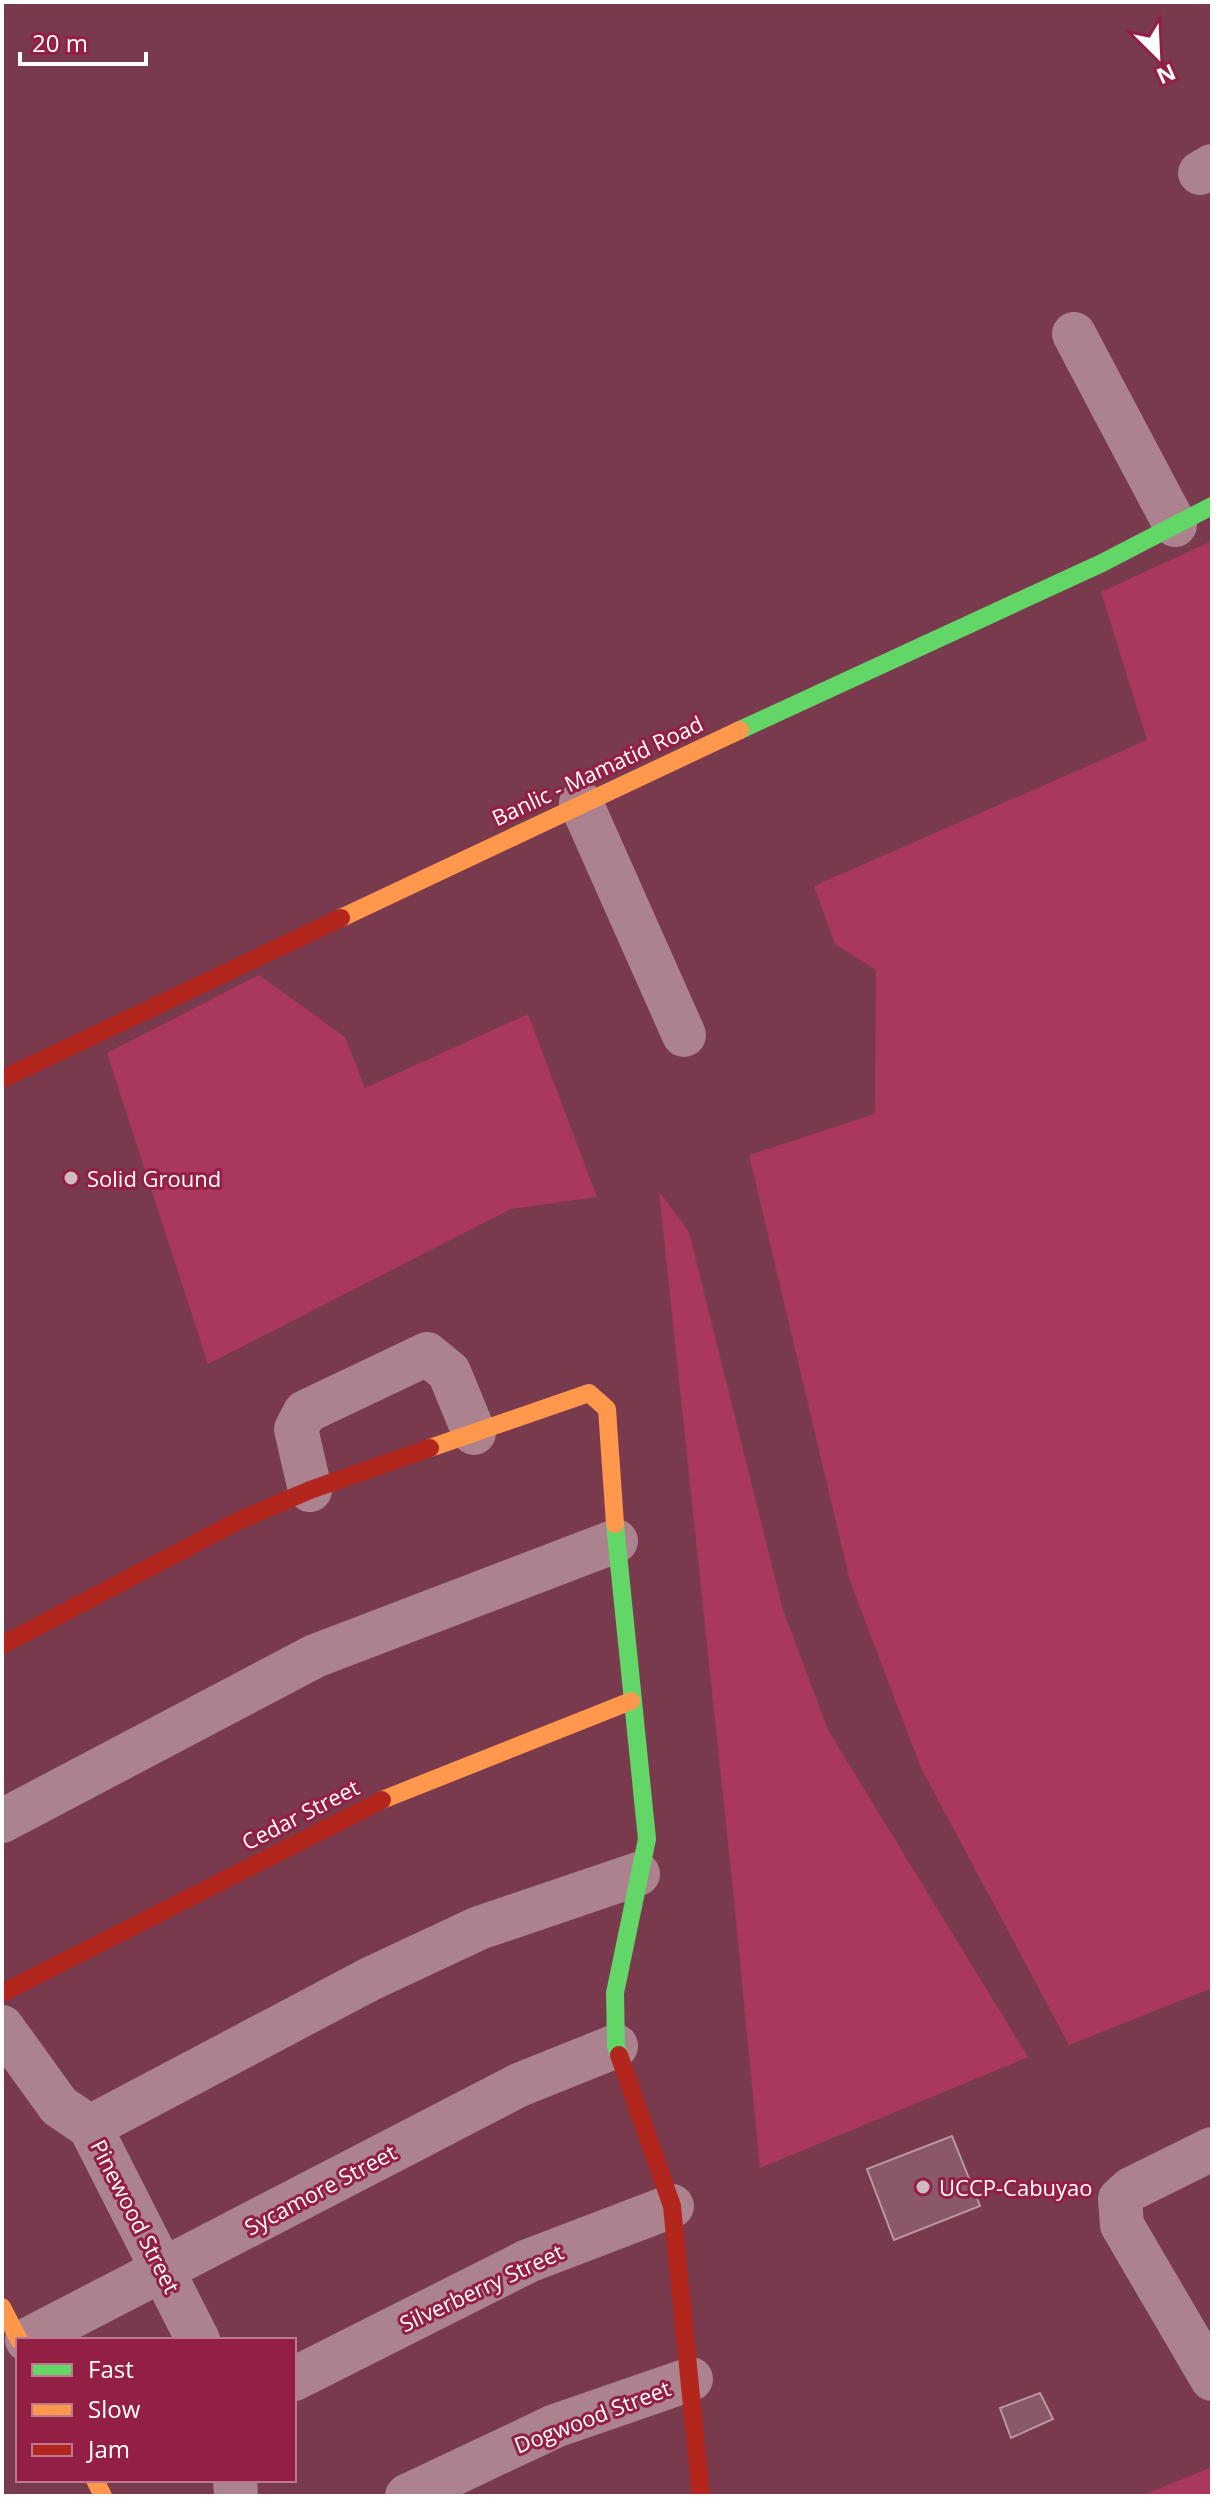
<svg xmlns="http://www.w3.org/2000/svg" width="1214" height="2498" font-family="'Open Sans',sans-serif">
<rect width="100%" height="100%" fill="#793a4e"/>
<!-- green -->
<path fill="#aa375e" d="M 1212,541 L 1212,1988 L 1069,2045 L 921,1768 L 850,1581 L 749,1155 L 875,1114 L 876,970 L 835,944 L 814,886 L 1147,740 L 1101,592 Z
M 259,975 L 345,1037 L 365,1088 L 528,1014 L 597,1197 L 511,1209 L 208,1364 L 107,1053 Z
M 659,1191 L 689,1232 L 783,1610 L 828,1730 L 1028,2057 L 760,2168 L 733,1890 Z
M 1212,2467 L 1212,2496 L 1141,2496 Z"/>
<!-- building -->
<path fill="#8a5868" stroke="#ba97a2" stroke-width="2" d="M 952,2136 L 980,2206 L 894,2240 L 867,2169 Z
M 1040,2393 L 1053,2419 L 1011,2438 L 1000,2408 Z"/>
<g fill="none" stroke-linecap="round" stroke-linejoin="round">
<!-- street -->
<path stroke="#ac828f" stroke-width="44" d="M 1200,173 L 1212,166
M 1074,334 L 1175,525
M 581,803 L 684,1035
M 310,1490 L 296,1429 L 305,1412 L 427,1354 L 449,1372 L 474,1433
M 2,1821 L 315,1656 L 616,1541
M 2,2027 L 59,2106 L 90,2127 L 198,2340
M 90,2127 L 370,1979 L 479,1928 L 638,1874
M 1212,2149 L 1131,2189 L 1120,2199 L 1122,2225 L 1212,2379
M 27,2340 L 519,2085 L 616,2046
M 294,2379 L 528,2261 L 672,2206
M 235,2480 L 236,2496
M 407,2496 L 555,2426 L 691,2379"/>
<!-- fast -->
<path stroke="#63d668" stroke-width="18" d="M 740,730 L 1102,563 L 1212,506
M 615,1524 L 647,1839 L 615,1993 L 616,2046 L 619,2055"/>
<!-- slow -->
<path stroke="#ff974d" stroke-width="18" d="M 341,918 L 740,730
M 430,1448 L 589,1393 L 607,1409 L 615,1524
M 382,1800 L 631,1701
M 2,2307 L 19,2340
M 95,2480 L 103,2496"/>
<!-- jam -->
<path stroke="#b3261e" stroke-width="18" d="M 2,1079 L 341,918
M 2,1645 L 238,1521 L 310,1490 L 430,1448
M 2,1993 L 382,1800
M 619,2055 L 672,2206 L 701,2496"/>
</g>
<!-- markers -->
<g fill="#d0bac1" stroke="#941f45" stroke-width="3">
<circle cx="71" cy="1178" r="8"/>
<circle cx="923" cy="2187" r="8"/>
</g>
<g text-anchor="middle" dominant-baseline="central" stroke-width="6" stroke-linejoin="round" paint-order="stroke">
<!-- street labels -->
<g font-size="22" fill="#fff" stroke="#941f45">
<text transform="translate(597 770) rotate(-25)">Banlic - Mamatid Road</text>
<text transform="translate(300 1814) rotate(-27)">Cedar Street</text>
<text transform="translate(320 2189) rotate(-28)">Sycamore Street</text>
<text transform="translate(136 2216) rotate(63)">Pinewood Street</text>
<text transform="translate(481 2287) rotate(-25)">Silverberry Street</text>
<text transform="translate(592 2416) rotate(-21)">Dogwood Street</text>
</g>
<!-- poi labels -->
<g font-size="22" fill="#fff" stroke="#941f45" text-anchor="start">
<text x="87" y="1178">Solid Ground</text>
<text x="939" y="2187">UCCP-Cabuyao</text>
</g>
</g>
<!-- border -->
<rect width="1214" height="2498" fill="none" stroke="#ffffff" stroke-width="8"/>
<!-- legend -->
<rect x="16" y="2338" width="280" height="144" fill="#941f45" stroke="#bf798f" stroke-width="2"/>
<rect x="32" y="2364" width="40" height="12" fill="#63d668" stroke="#bf798f" stroke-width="2"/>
<text x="88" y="2378" font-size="24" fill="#ffffff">Fast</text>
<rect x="32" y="2404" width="40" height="12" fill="#ff974d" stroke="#bf798f" stroke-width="2"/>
<text x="88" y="2418" font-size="24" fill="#ffffff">Slow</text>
<rect x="32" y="2444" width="40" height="12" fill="#b3261e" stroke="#bf798f" stroke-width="2"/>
<text x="88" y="2458" font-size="24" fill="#ffffff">Jam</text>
<!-- north arrow -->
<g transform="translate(1158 56) rotate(156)" stroke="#941f45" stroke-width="6" paint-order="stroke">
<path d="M0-6L14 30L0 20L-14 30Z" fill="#ffffff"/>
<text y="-12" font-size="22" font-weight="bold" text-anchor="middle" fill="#ffffff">N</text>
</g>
<!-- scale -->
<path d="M20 52v12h126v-12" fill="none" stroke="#ffffff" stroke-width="4"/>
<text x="32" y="52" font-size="24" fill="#ffffff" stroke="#941f45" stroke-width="6" paint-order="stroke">20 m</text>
</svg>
